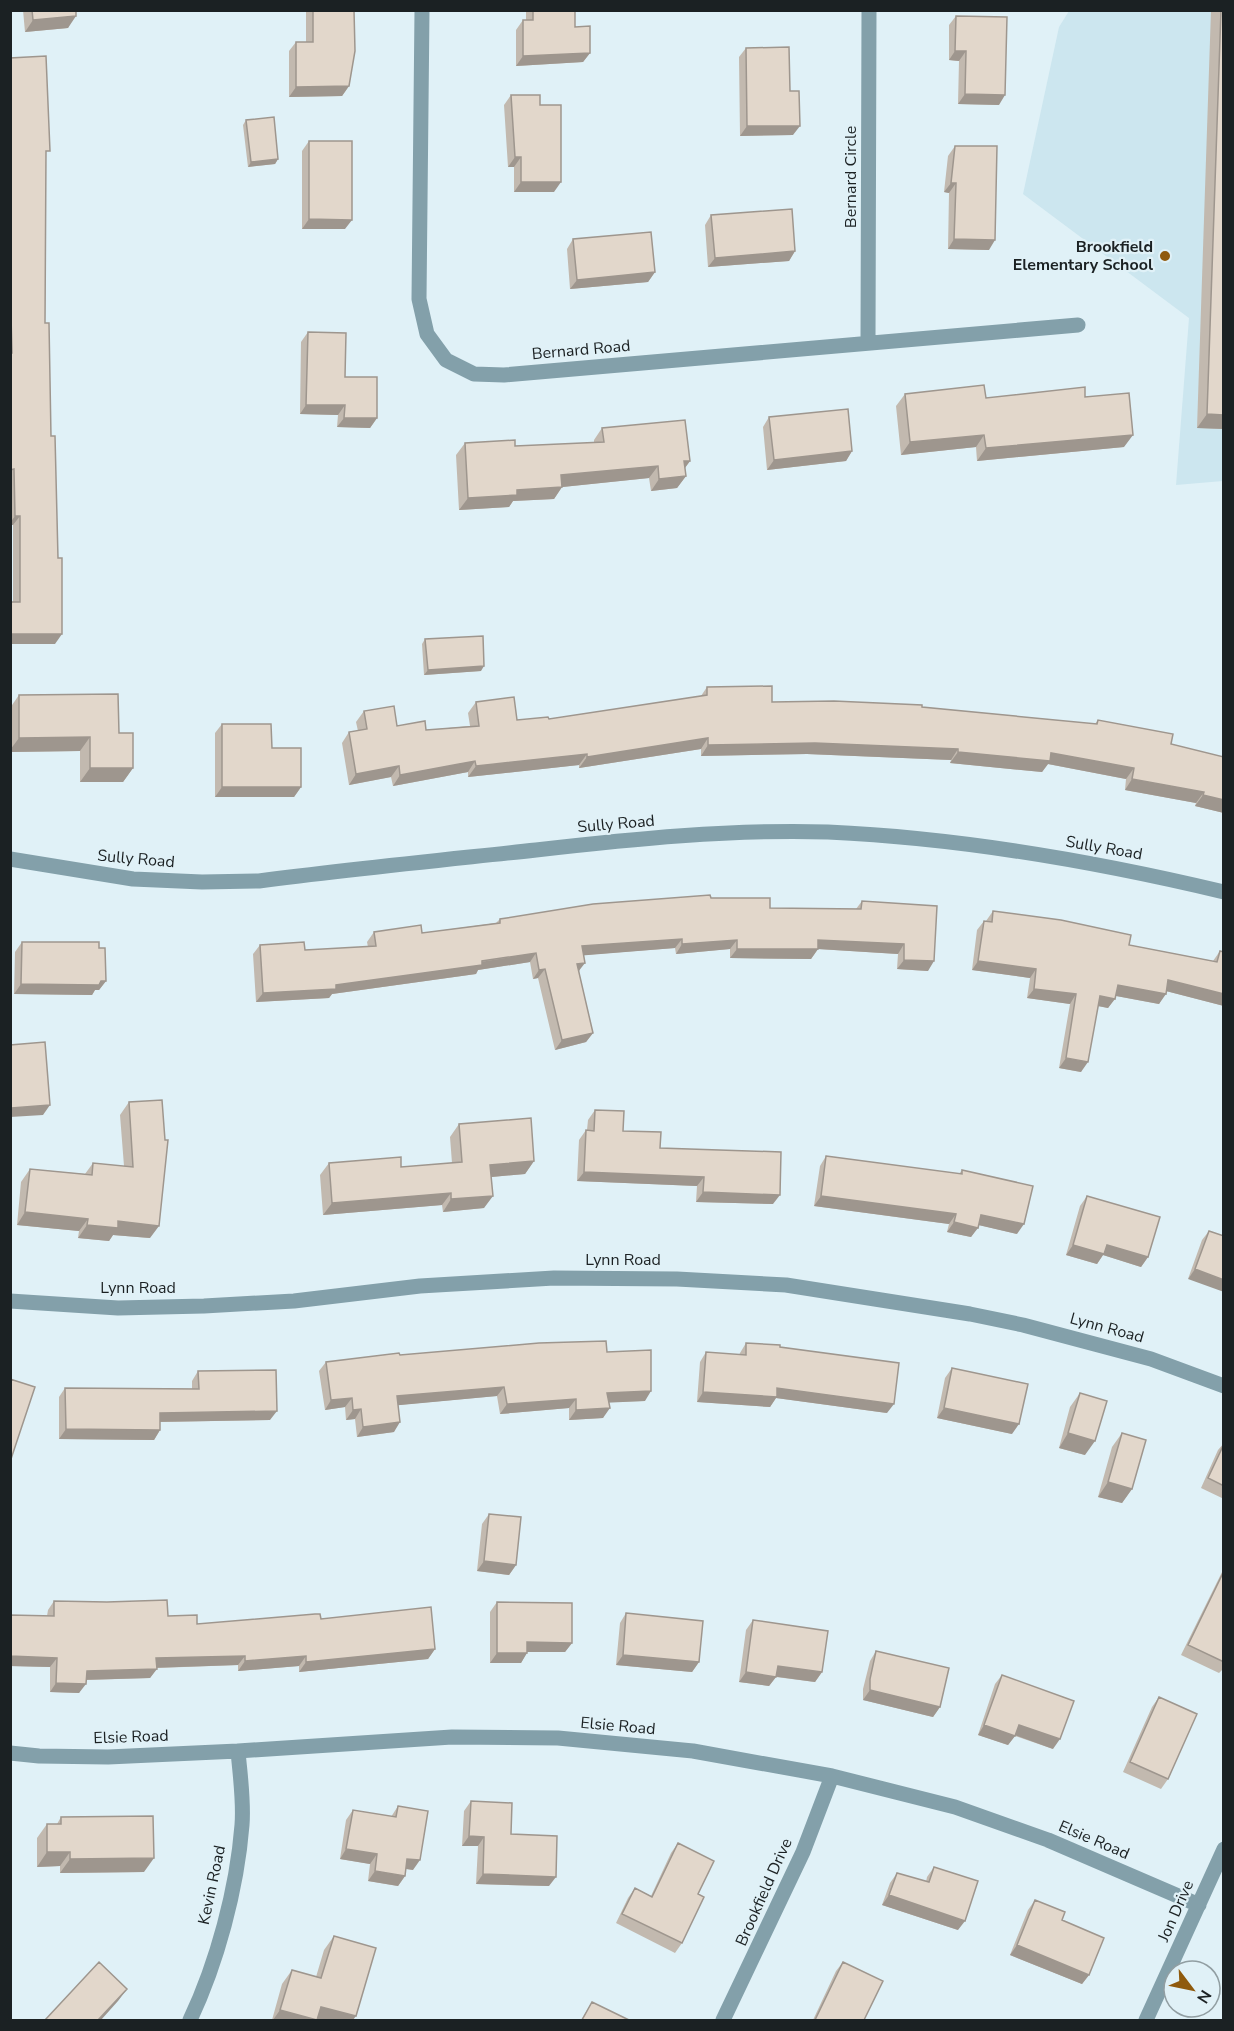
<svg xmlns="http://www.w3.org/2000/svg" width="1234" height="2031" font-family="'Nunito Sans',sans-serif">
<rect width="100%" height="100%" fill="#e0f1f7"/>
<!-- built -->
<path fill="#cce6ef" d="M 1069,11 L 1223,11 L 1223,481 L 1176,485 L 1189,318 L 1023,194 L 1059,27 Z"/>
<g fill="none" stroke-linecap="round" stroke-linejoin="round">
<!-- minor -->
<path stroke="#83a0aa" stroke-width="15" d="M 422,10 L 419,299 L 427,334 L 446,360 L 474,374 L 504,375 L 1078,325
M 868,343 L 869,10
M 10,859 L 133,879 L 202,882 L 259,881 C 351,869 443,860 536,850 C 632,839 731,829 828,832 C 961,838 1094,861 1224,892
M 10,1301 L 118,1308 L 204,1306 L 294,1301 L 420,1286 L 554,1278 L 677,1279 L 786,1285 L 970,1314 L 1023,1325 L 1151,1359 L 1224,1386
M 10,1753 L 39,1756 L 108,1757 L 238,1751 L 452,1737 L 558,1738 L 693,1751 L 832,1776 L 955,1807 L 1048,1840 L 1199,1905
M 190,2020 C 217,1963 237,1889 242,1825 C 244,1801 240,1775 238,1751
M 723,2020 L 803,1852 L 832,1776
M 1146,2020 L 1224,1849"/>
</g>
<!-- wall -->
<path fill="#c2b9af" d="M 23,10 L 76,10 L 68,28 L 25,32 Z
M 306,10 L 354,10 L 349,86 L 342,96 L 289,97 L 289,51 L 296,42 L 306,42 Z
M 526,10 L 575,10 L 575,27 L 590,53 L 583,62 L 516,66 L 516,30 L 523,20 L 526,20 Z
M 1211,10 L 1224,10 L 1224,429 L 1197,428 Z
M 956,16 L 999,105 L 958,104 L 959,61 L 949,60 L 949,25 Z
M 746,48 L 790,91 L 793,135 L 740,136 L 739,57 Z
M 10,58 L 46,157 L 45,323 L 51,436 L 55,644 L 13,602 L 13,525 L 10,525 Z
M 511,95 L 540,105 L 554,192 L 514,192 L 514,167 L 508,167 L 504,105 Z
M 246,120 L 278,159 L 275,164 L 248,167 L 243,125 Z
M 309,141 L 345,229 L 302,229 L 302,151 Z
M 955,146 L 989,250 L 948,249 L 949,193 L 944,192 L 948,156 Z
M 711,215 L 795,251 L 789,261 L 708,267 L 705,225 Z
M 573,239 L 655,272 L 648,282 L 570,289 L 567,249 Z
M 308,332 L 345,377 L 377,418 L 370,428 L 337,427 L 338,415 L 300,414 L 301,342 Z
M 905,394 L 986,398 L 1085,397 L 1124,447 L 977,461 L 976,447 L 901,455 L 896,406 Z
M 769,417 L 852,451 L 846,461 L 767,470 L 763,427 Z
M 602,428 L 690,461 L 685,468 L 686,476 L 677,488 L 651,491 L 649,478 L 562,487 L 554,499 L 513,501 L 509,507 L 459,510 L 456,455 L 465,443 L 515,446 L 594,443 L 594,440 Z
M 425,639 L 481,671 L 424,675 L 422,644 Z
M 707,687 L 772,702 L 922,707 L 1095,724 L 1098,720 L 1171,744 L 1224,813 L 1195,806 L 1196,803 L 1125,790 L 1126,779 L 1048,764 L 1042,772 L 950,763 L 951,760 L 807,754 L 701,756 L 701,749 L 579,768 L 579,765 L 468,777 L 468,772 L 393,786 L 391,777 L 349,785 L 342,743 L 349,732 L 358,731 L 356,722 L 364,711 L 397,726 L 426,730 L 470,726 L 468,713 L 476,702 L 517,720 L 549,719 L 701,696 Z
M 19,695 L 119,733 L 133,768 L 123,782 L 80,782 L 80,751 L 10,752 L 10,708 Z
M 222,724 L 272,748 L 301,787 L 294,797 L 215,797 L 215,733 Z
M 711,898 L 770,908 L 856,909 L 862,901 L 937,906 L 928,971 L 897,969 L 898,954 L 818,949 L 811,959 L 730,958 L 730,949 L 676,954 L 675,948 L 584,955 L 579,972 L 593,1033 L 586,1042 L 555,1050 L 538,978 L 533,979 L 530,962 L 478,970 L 476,974 L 332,994 L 329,998 L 256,1002 L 253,954 L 260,945 L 305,950 L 368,947 L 367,942 L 374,932 L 422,933 L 496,923 L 500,919 Z
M 993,911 L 1129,945 L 1213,961 L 1220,951 L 1224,952 L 1224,1006 L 1166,991 L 1159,1004 L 1116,996 L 1108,1008 L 1098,1006 L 1081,1072 L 1059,1068 L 1070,1004 L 1027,998 L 1030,978 L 972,970 L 977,930 L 984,921 L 986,921 Z
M 22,942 L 99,948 L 106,981 L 99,990 L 95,990 L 92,995 L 14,994 L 15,952 Z
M 129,1102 L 150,1238 L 113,1235 L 109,1241 L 78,1238 L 79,1231 L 17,1225 L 21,1182 L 30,1169 L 85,1174 L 93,1163 L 124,1166 L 120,1115 Z
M 595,1110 L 623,1131 L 773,1204 L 696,1202 L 697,1186 L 577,1181 L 579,1140 L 586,1130 L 587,1130 L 588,1120 Z
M 459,1124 L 534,1161 L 525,1174 L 491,1177 L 484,1208 L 443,1212 L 442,1205 L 323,1215 L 320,1175 L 329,1163 L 401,1167 L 452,1163 L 450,1137 Z
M 826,1156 L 959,1174 L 962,1170 L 1017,1234 L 979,1225 L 971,1237 L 947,1232 L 949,1224 L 814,1206 L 820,1166 Z
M 1087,1196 L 1148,1257 L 1141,1267 L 1103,1255 L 1097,1264 L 1066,1255 L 1080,1206 Z
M 1209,1231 L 1224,1236 L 1188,1279 L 1202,1240 Z
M 746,1343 L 780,1347 L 887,1413 L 776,1398 L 770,1407 L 697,1402 L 700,1362 L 706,1352 L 739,1355 L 740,1353 Z
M 607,1352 L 645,1401 L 609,1402 L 603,1418 L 569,1420 L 569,1408 L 500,1414 L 497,1396 L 398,1405 L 394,1432 L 357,1437 L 355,1419 L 346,1420 L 345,1407 L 325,1410 L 319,1371 L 326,1362 L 400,1355 Z
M 952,1368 L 1012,1434 L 937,1418 L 945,1378 Z
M 198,1371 L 270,1420 L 160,1422 L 160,1430 L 154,1440 L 59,1439 L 59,1397 L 65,1388 L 192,1389 L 192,1381 Z
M 1080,1393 L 1085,1455 L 1059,1448 L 1070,1407 Z
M 1122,1433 L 1132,1489 L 1122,1503 L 1098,1497 L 1112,1447 Z
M 1224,1443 L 1224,1499 L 1201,1488 L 1218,1450 Z
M 489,1514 L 516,1565 L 509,1575 L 477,1571 L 482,1524 Z
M 1224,1568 L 1224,1668 L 1219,1673 L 1181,1655 Z
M 54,1601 L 168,1616 L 197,1624 L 321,1619 L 435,1649 L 428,1659 L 299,1672 L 299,1666 L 238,1671 L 238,1665 L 157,1668 L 150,1678 L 86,1680 L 79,1693 L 50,1692 L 50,1667 L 10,1666 L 10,1615 L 47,1616 L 48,1610 Z
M 497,1602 L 572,1643 L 565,1652 L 527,1652 L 521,1663 L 490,1663 L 490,1612 Z
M 626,1613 L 699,1662 L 692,1672 L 616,1665 L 620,1623 Z
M 753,1620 L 822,1672 L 815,1682 L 776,1677 L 769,1686 L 739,1682 L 746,1630 Z
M 876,1651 L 940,1707 L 933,1717 L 863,1700 L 863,1689 L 870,1661 Z
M 1002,1675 L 1053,1749 L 1015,1736 L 1008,1745 L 978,1735 L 995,1684 Z
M 1159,1697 L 1168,1779 L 1161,1789 L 1123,1772 L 1152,1707 Z
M 471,1801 L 511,1834 L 549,1886 L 476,1884 L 478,1846 L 462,1846 L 464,1811 Z
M 398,1806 L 413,1870 L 406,1869 L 405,1876 L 398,1886 L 368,1881 L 370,1864 L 340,1859 L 346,1820 L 353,1810 L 391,1817 Z
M 61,1817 L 144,1872 L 60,1873 L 60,1866 L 37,1867 L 37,1838 L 47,1824 L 57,1824 Z
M 678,1843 L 682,1943 L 675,1953 L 616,1923 L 628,1898 L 635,1888 L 651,1896 L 671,1853 Z
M 934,1867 L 958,1930 L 882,1905 L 890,1883 L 897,1873 L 926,1882 L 927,1877 Z
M 1035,1900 L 1062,1920 L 1089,1975 L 1082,1984 L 1010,1955 L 1028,1910 Z
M 334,1936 L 353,2020 L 272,2020 L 282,1984 L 292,1970 L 316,1977 L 324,1950 Z
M 843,1962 L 864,2020 L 813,2020 L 836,1971 Z
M 592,2002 L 629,2020 L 581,2020 Z"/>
<!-- shaded-wall -->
<path fill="#9e968e" d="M 76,16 L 68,28 L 25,32 L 33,20 Z
M 955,51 L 966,51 L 959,61 L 949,60 Z
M 590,53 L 583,62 L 516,66 L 523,56 Z
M 349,86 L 342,96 L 289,97 L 296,87 Z
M 965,94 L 1005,95 L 999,105 L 958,104 Z
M 747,126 L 800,126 L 793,135 L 740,136 Z
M 515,157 L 521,157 L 514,167 L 508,167 Z
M 278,159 L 275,164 L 248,167 L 251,162 Z
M 521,182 L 561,182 L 554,192 L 514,192 Z
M 951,183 L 956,183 L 949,193 L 944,192 Z
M 309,219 L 352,220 L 345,229 L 302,229 Z
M 954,239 L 995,240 L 989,250 L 948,249 Z
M 795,251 L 789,261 L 708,267 L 715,258 Z
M 655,272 L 648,282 L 570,289 L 577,280 Z
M 306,405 L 345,405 L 338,415 L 300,414 Z
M 1207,414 L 1224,415 L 1224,429 L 1197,428 Z
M 344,418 L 377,418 L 370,428 L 337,427 Z
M 984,435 L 976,447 L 901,455 L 910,442 Z
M 1133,435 L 1124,447 L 977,461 L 986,448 Z
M 852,451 L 846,461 L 767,470 L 774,460 Z
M 684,461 L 690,461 L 681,473 Z
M 658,466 L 649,478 L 553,488 L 561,475 Z
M 686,476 L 677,488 L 651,491 L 659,479 Z
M 562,487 L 554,499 L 513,501 L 509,507 L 459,510 L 468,498 L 517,490 Z
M 15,516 L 20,516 L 13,525 L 10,525 L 10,523 Z
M 10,634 L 62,634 L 55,644 L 10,644 Z
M 484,666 L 481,671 L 424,675 L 428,670 Z
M 90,737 L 80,751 L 10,752 L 10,750 L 19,738 Z
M 708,738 L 701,749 L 579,768 L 587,757 Z
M 815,743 L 958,749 L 951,760 L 807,754 L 701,756 L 708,745 Z
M 958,752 L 1051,753 L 1134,768 L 1126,779 L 1048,764 L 1042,772 L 950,763 Z
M 587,754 L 579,765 L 468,777 L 476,766 Z
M 475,761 L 468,772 L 393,786 L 400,775 Z
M 399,766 L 391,777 L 349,785 L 356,774 Z
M 90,768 L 133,768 L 123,782 L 80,782 Z
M 1132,779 L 1204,792 L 1196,803 L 1125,790 Z
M 222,787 L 301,787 L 294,797 L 215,797 Z
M 1203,795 L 1224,800 L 1224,813 L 1195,806 Z
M 682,939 L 675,948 L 576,956 L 582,946 Z
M 737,940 L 730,949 L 676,954 L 682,944 Z
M 818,940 L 904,944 L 898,954 L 818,949 L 811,959 L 730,958 L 737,949 Z
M 536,953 L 530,962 L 478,970 L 476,974 L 332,994 L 329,998 L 256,1002 L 263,993 L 336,985 Z
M 904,960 L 934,961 L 928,971 L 897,969 Z
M 978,961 L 1036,969 L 1030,978 L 972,970 Z
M 585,963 L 578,972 L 577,964 Z
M 545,969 L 538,978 L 533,979 L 539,970 Z
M 1168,980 L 1224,994 L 1224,1006 L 1162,990 Z
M 106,981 L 99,990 L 95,990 L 92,995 L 14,994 L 21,984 Z
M 1118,985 L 1166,994 L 1159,1004 L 1111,995 Z
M 1034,989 L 1076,994 L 1070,1004 L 1027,998 Z
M 1100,996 L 1115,999 L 1108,1008 L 1093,1005 Z
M 593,1033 L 586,1042 L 555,1050 L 562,1040 Z
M 1066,1058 L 1088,1062 L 1081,1072 L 1059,1068 Z
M 50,1105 L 43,1115 L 10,1117 L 11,1108 Z
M 534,1161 L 525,1174 L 481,1178 L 490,1165 Z
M 584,1172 L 704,1177 L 697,1186 L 577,1181 Z
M 703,1192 L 780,1195 L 773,1204 L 696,1202 Z
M 451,1193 L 442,1205 L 323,1215 L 332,1203 Z
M 493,1196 L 484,1208 L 443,1212 L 451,1199 Z
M 821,1196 L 956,1214 L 949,1224 L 814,1206 Z
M 25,1212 L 88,1219 L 79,1231 L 17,1225 Z
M 981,1215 L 1024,1224 L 1017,1234 L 974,1224 Z
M 118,1221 L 159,1226 L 150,1238 L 113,1235 L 109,1241 L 78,1238 L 87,1225 Z
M 954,1222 L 978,1228 L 971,1237 L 947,1232 Z
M 1073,1245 L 1107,1245 L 1148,1257 L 1141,1267 L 1103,1255 L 1097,1264 L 1066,1255 Z
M 1195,1269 L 1224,1280 L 1224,1292 L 1188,1279 Z
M 504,1387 L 497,1396 L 390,1406 L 397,1396 Z
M 777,1388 L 894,1404 L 887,1413 L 776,1398 L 770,1407 L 697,1402 L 703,1392 Z
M 651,1391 L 645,1401 L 601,1403 L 607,1393 Z
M 352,1398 L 345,1407 L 325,1410 L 331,1400 Z
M 576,1399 L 569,1408 L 500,1414 L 507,1404 Z
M 610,1408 L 603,1418 L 569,1420 L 576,1410 Z
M 944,1408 L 1019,1424 L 1012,1434 L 937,1418 Z
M 361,1409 L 355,1419 L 346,1420 L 353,1410 Z
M 277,1411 L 270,1420 L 153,1422 L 160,1413 Z
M 400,1422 L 394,1432 L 357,1437 L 363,1427 Z
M 66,1429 L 160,1430 L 154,1440 L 59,1439 Z
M 1068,1433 L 1095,1441 L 1085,1455 L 1059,1448 Z
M 1108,1482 L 1132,1489 L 1122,1503 L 1098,1497 Z
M 484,1561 L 516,1565 L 509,1575 L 477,1571 Z
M 527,1642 L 572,1643 L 565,1652 L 520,1652 Z
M 435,1649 L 428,1659 L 299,1672 L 306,1662 Z
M 497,1653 L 527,1653 L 521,1663 L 490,1663 Z
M 623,1655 L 699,1662 L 692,1672 L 616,1665 Z
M 10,1656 L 57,1658 L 50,1667 L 10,1666 Z
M 245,1656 L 238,1665 L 149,1668 L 156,1658 Z
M 306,1656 L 299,1666 L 238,1671 L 245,1661 Z
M 778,1666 L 822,1672 L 815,1682 L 771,1676 Z
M 157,1669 L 150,1678 L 80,1680 L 87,1671 Z
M 746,1672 L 776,1677 L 769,1686 L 739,1682 Z
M 56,1683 L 86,1684 L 79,1693 L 50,1692 Z
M 870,1690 L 940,1707 L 933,1717 L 863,1700 Z
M 984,1725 L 1015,1736 L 1008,1745 L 978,1735 Z
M 1019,1725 L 1060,1739 L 1053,1749 L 1012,1734 Z
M 469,1836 L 484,1837 L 478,1846 L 462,1846 Z
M 346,1849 L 377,1854 L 370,1864 L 340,1859 Z
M 47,1852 L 70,1852 L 60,1866 L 37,1867 Z
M 154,1858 L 144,1872 L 60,1873 L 70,1859 Z
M 407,1859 L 420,1860 L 413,1870 L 401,1868 Z
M 375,1871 L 405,1876 L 398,1886 L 368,1881 Z
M 483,1874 L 556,1877 L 549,1886 L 476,1884 Z
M 889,1895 L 965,1921 L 958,1930 L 882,1905 Z
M 1017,1945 L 1089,1975 L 1082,1984 L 1010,1955 Z
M 127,1989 L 118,2001 L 101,2020 L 98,2020 Z
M 321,2007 L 356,2016 L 353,2020 L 273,2020 L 280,2010 Z"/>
<!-- building -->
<path fill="#e2d7cb" stroke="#9e968e" stroke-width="1.5" d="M 32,10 L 76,10 L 76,16 L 33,20 Z
M 313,10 L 354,10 L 355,51 L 349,86 L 296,87 L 296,42 L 313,42 Z
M 533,10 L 575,10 L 575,27 L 590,26 L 590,53 L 523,56 L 523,20 L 533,20 Z
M 1221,10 L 1224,10 L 1224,415 L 1207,414 Z
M 956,16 L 1007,17 L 1005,95 L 965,94 L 966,51 L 955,51 Z
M 789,47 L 790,91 L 799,91 L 800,126 L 747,126 L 746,48 Z
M 46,56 L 50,151 L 46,151 L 45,323 L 49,323 L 51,436 L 55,436 L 58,558 L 62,558 L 62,634 L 10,634 L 10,602 L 20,602 L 20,516 L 15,516 L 14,469 L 10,470 L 10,353 L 12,353 L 10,279 L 10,58 Z
M 511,95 L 540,95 L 540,105 L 561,105 L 561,182 L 521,182 L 521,157 L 515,157 Z
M 274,117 L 278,159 L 251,162 L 246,120 Z
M 309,141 L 352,141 L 352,220 L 309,219 Z
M 955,146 L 997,146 L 995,240 L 954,239 L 956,183 L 951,183 Z
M 792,209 L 795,251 L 715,258 L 711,215 Z
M 651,232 L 655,272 L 577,280 L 573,239 Z
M 308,332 L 346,333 L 345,377 L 377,377 L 377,418 L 344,418 L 345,405 L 306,405 Z
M 984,385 L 986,398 L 1085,387 L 1085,397 L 1129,393 L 1133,435 L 986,448 L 984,435 L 910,442 L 905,394 Z
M 848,409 L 852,451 L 774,460 L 769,417 Z
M 685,420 L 690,461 L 684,461 L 686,476 L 659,479 L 658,466 L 561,475 L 562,487 L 517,490 L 517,495 L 468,498 L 465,443 L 515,440 L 515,446 L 604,442 L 602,428 Z
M 483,636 L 484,666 L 428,670 L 425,639 Z
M 772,686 L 772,702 L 834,701 L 922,705 L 922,707 L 1097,724 L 1098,720 L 1173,734 L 1171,744 L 1224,757 L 1224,800 L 1203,795 L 1204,792 L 1132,779 L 1134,768 L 1051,753 L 1050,761 L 958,752 L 958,749 L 815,743 L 708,745 L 708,738 L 587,757 L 587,754 L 476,766 L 475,761 L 400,775 L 399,766 L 356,774 L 349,732 L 367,729 L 364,711 L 394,706 L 397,726 L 425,721 L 426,730 L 479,726 L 476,702 L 514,697 L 517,720 L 548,717 L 549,719 L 707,695 L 707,687 Z
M 118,694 L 119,733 L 133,733 L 133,768 L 90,768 L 90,737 L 19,738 L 19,695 Z
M 222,724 L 271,724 L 272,748 L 301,748 L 301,787 L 222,787 Z
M 710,895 L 711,898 L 770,898 L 770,908 L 861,909 L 862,901 L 937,906 L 934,961 L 904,960 L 904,944 L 818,940 L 818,949 L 737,949 L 737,940 L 682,944 L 682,939 L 582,946 L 585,963 L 577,964 L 593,1033 L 562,1040 L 545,969 L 539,970 L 536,953 L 482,961 L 482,965 L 336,985 L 336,989 L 263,993 L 260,945 L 304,942 L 305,950 L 376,946 L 374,932 L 421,925 L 422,933 L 500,923 L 500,919 L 593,904 Z
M 993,911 L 1061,920 L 1131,935 L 1129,945 L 1217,962 L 1220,951 L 1224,952 L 1224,994 L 1168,980 L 1166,994 L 1118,985 L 1115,999 L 1100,996 L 1088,1062 L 1066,1058 L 1076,994 L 1034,989 L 1036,969 L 978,961 L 984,921 L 992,922 Z
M 22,942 L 99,942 L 99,948 L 105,948 L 106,981 L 101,981 L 99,985 L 21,984 Z
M 45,1042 L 50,1105 L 11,1108 L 10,1045 Z
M 162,1100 L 165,1140 L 168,1140 L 159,1226 L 118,1221 L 118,1228 L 87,1225 L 88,1219 L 25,1212 L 30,1169 L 92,1175 L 93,1163 L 133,1167 L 129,1102 Z
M 595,1110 L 624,1111 L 623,1131 L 661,1132 L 660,1148 L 781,1152 L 780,1195 L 703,1192 L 704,1177 L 584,1172 L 586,1130 L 594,1131 Z
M 531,1118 L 534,1161 L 490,1165 L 493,1196 L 451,1199 L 451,1193 L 332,1203 L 329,1163 L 401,1157 L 401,1167 L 462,1162 L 459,1124 Z
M 826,1156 L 962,1174 L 962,1170 L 1033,1186 L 1024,1224 L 981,1215 L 978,1228 L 954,1222 L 956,1214 L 821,1196 Z
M 1087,1196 L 1160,1217 L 1148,1257 L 1107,1245 L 1104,1254 L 1073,1245 Z
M 1209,1231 L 1224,1236 L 1224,1280 L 1195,1269 Z
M 606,1341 L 607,1352 L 651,1350 L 651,1391 L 607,1393 L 610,1408 L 576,1410 L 576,1399 L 507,1404 L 504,1387 L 397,1396 L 400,1422 L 363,1427 L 361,1409 L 353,1410 L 352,1398 L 331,1400 L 326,1362 L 399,1353 L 400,1355 L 539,1343 Z
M 746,1343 L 780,1345 L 780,1347 L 899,1363 L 894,1404 L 777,1388 L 777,1397 L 703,1392 L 706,1352 L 746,1355 Z
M 952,1368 L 1028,1384 L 1019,1424 L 944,1408 Z
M 276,1370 L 277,1411 L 160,1413 L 160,1430 L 66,1429 L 65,1388 L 199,1389 L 198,1371 Z
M 10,1379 L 35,1387 L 11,1459 L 10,1459 Z
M 1080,1393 L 1107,1401 L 1095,1441 L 1068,1433 Z
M 1122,1433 L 1146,1440 L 1132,1489 L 1108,1482 Z
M 1224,1444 L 1224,1486 L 1208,1478 Z
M 489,1514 L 521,1517 L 516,1565 L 484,1561 Z
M 1224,1571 L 1224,1662 L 1188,1645 Z
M 167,1600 L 168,1616 L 197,1615 L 197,1624 L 315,1614 L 320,1614 L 321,1619 L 431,1607 L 435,1649 L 306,1662 L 306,1656 L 245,1661 L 245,1656 L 156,1658 L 157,1669 L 87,1671 L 86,1684 L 56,1683 L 57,1658 L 10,1656 L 10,1615 L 54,1616 L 54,1601 L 107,1602 Z
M 497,1602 L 572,1603 L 572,1643 L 527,1642 L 527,1653 L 497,1653 Z
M 626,1613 L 703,1621 L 699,1662 L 623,1655 Z
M 753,1620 L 828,1631 L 822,1672 L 778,1666 L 776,1677 L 746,1672 Z
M 876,1651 L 949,1668 L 940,1707 L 870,1690 L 870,1679 Z
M 1002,1675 L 1074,1701 L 1060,1739 L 1019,1725 L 1015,1736 L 984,1725 Z
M 1159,1697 L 1197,1714 L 1168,1779 L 1130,1762 Z
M 471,1801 L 512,1803 L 511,1834 L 557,1836 L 556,1877 L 483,1874 L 484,1837 L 469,1836 Z
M 398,1806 L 428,1811 L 420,1860 L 407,1859 L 405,1876 L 375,1871 L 377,1854 L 346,1849 L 353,1810 L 396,1817 Z
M 153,1816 L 154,1858 L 70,1859 L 70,1852 L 47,1852 L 47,1824 L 61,1824 L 61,1817 Z
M 678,1843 L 714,1861 L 698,1894 L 704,1897 L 682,1943 L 622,1914 L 635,1888 L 652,1897 Z
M 934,1867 L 978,1881 L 965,1921 L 889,1895 L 897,1873 L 929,1882 Z
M 1035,1900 L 1065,1912 L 1062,1920 L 1104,1938 L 1089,1975 L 1017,1945 Z
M 334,1936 L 376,1948 L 356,2016 L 321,2007 L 317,2020 L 280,2010 L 292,1970 L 321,1978 Z
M 99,1962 L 127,1989 L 98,2020 L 45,2020 Z
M 843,1962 L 883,1981 L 864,2020 L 815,2020 Z
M 592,2002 L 629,2020 L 582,2020 Z"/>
<!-- markers -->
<circle fill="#8f5a0d" stroke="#e0f1f7" stroke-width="2" cx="1165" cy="256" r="6"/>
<g text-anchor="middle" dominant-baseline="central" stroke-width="4.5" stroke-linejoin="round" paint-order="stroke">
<!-- street labels -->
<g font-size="16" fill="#1b2123" stroke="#e0f1f7">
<text transform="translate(851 177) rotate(-90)">Bernard Circle</text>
<text transform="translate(581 350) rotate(-5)">Bernard Road</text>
<text transform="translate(616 824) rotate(-5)">Sully Road</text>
<text transform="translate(1104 848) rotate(10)">Sully Road</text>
<text transform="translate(136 859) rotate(5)">Sully Road</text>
<text x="623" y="1260">Lynn Road</text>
<text x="138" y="1288">Lynn Road</text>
<text transform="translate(1107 1328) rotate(15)">Lynn Road</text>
<text transform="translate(618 1726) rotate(5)">Elsie Road</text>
<text transform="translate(131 1737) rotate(-2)">Elsie Road</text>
<text transform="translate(1094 1840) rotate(23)">Elsie Road</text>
<text transform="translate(212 1885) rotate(-78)">Kevin Road</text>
<text transform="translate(764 1892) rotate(-66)">Brookfield Drive</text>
<text transform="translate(1176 1911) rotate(-66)">Jon Drive</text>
</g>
<!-- poi labels -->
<g font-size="16" font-weight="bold" fill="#1b2123" stroke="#e0f1f7" text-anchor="end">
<text x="1153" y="247">Brookfield<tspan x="1153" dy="18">Elementary School</tspan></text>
</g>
</g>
<!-- border -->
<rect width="1234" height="2031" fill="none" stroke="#1b2123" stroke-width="24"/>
<!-- north arrow -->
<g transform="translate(1192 1989) rotate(122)"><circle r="28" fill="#e0f1f7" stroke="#919ea2" stroke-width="1.5"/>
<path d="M0-4.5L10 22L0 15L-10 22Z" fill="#8f5a0d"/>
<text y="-9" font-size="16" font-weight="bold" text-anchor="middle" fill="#1b2123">N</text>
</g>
</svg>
